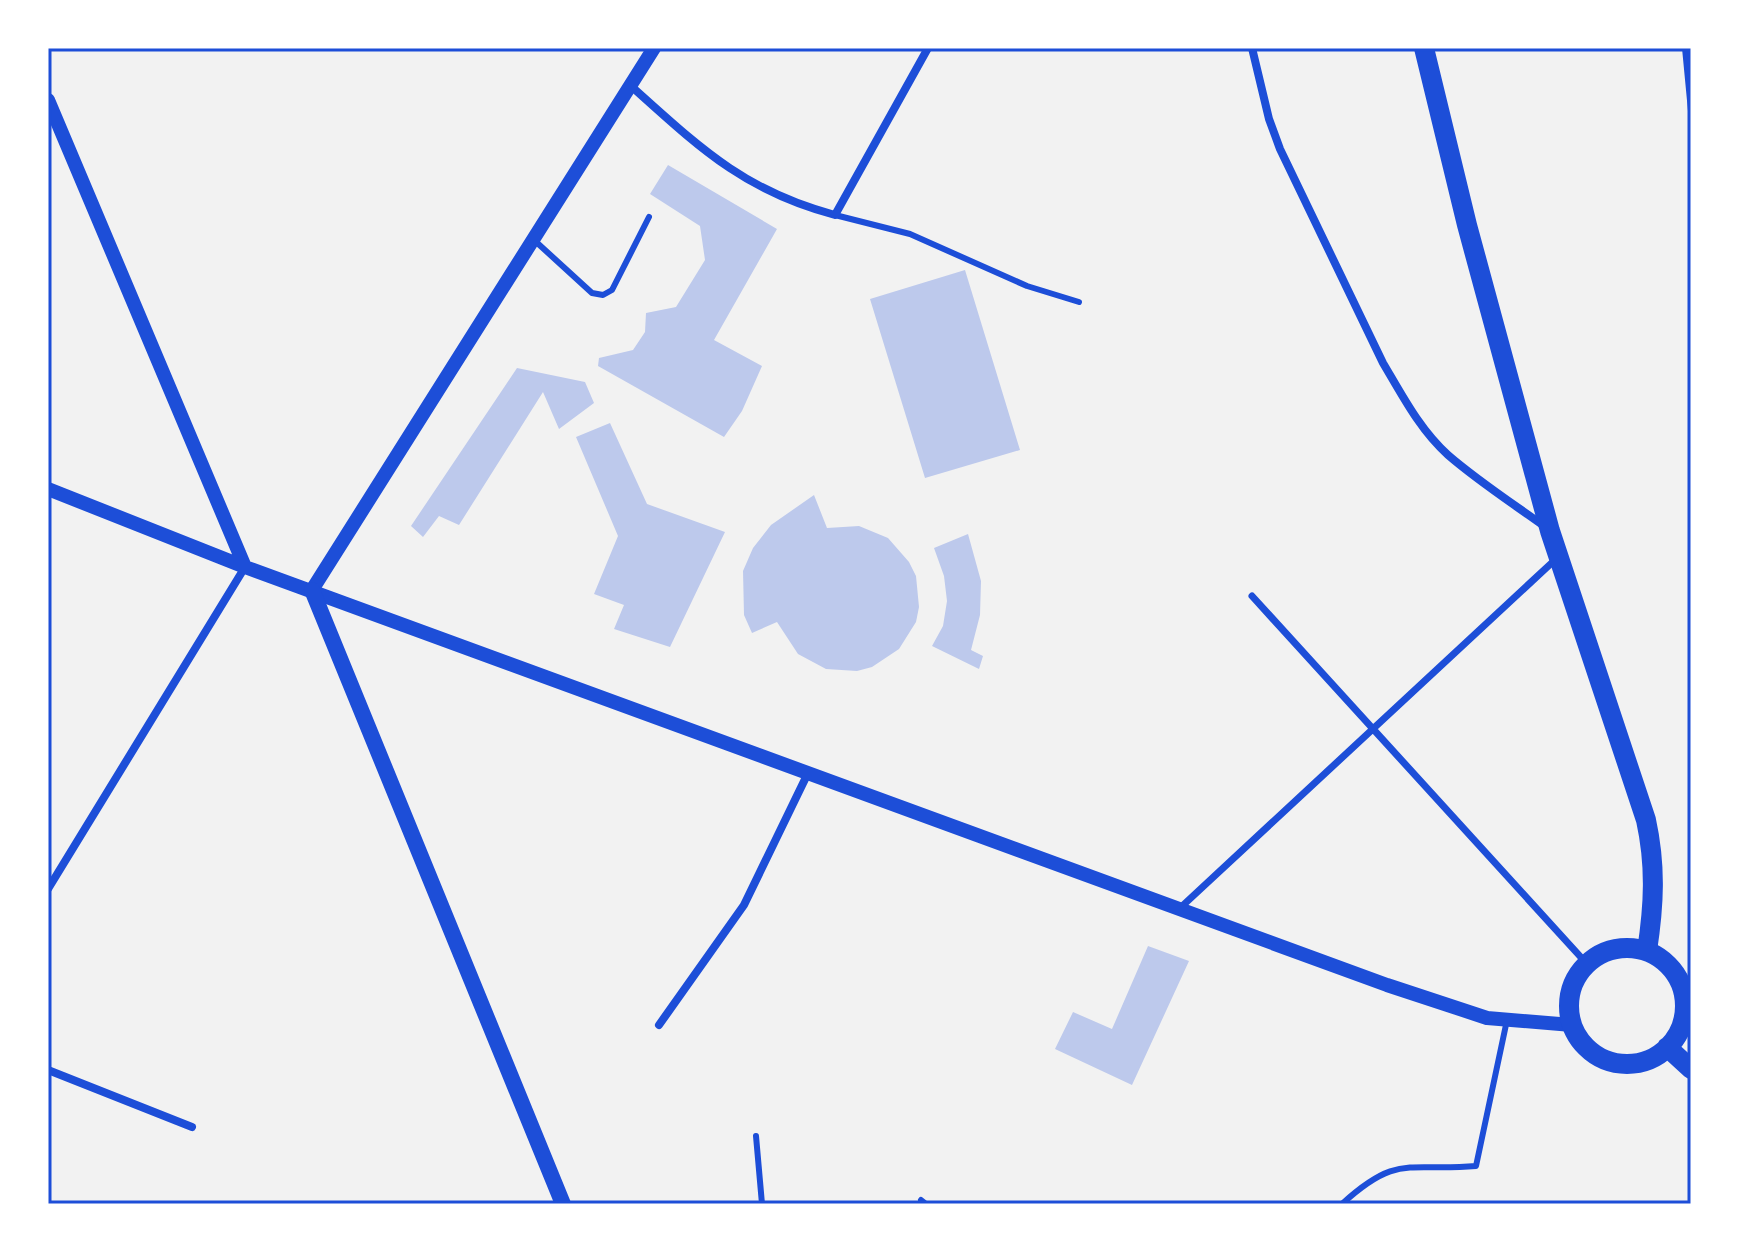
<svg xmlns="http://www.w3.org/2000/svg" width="1739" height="1252" font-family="Mulish,sans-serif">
<rect width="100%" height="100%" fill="#f2f2f2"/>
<!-- building -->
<path fill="#bdc9ec" d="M 668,165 L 777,229 L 714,340 L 762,366 L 742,411 L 724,437 L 598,366 L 599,358 L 633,350 L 645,332 L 646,313 L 676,307 L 705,260 L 700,226 L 650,194 Z
M 965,270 L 1020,450 L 925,478 L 870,299 Z
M 517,368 L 585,382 L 594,403 L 559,429 L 543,392 L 459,525 L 439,516 L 423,537 L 411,526 Z
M 610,423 L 647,504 L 725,532 L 670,647 L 614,629 L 624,605 L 594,594 L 618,536 L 576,437 Z
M 814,495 L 827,528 L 859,526 L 888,538 L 909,562 L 916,576 L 919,607 L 916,622 L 899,649 L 872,667 L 857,671 L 826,669 L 798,654 L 777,622 L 752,633 L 744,615 L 743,571 L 753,548 L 771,525 Z
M 968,534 L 981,581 L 980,615 L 971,650 L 983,656 L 979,669 L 932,646 L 943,626 L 947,601 L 944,576 L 934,548 Z
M 1148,946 L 1189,961 L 1132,1085 L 1055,1049 L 1073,1012 L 1112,1029 Z"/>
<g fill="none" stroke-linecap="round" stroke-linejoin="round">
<!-- service -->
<path stroke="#1d4ed8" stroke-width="6" d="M 1685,48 L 1691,111
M 835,215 L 910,234 L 1027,286 L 1079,302
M 534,240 L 592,293 L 603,295 L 612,290 L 649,217
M 756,1136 L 762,1204
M 921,1200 L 926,1204
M 1342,1204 C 1398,1153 1408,1172 1476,1166 L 1507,1020"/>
<!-- pedestrian -->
<path stroke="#1d4ed8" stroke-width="7" d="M 1252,596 L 1588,965
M 1179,909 L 1557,558"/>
<!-- minor -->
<path stroke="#1d4ed8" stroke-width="8" d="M 1252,48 L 1269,119 L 1280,149 L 1383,363 C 1402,395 1420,430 1448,455 C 1478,481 1512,503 1544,526
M 631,86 C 699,147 744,191 835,215 L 928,48
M 48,889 L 245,567
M 659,1025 L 744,905 L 808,773
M 48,1070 L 192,1127"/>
<!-- tertiary -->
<path stroke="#1d4ed8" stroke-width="14" d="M 48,100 L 245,567
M 48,489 L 245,567 L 1387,985 L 1487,1018 L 1572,1025
M 312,590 L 654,48"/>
<!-- secondary -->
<path stroke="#1d4ed8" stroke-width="16" d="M 312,590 L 563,1204"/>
<!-- primary -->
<path stroke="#1d4ed8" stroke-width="20" d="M 1424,48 L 1467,225 L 1550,531 L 1646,820 C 1656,866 1654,905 1647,951
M1569 1006a58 58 0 1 1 116 0a58 58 0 1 1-116 0Z
M 1667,1047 L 1691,1069"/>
</g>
<!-- border -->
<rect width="1739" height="1252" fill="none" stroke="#ffffff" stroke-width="100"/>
<rect x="50" y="50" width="1639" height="1152" fill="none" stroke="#1d4ed8" stroke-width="3"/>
</svg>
